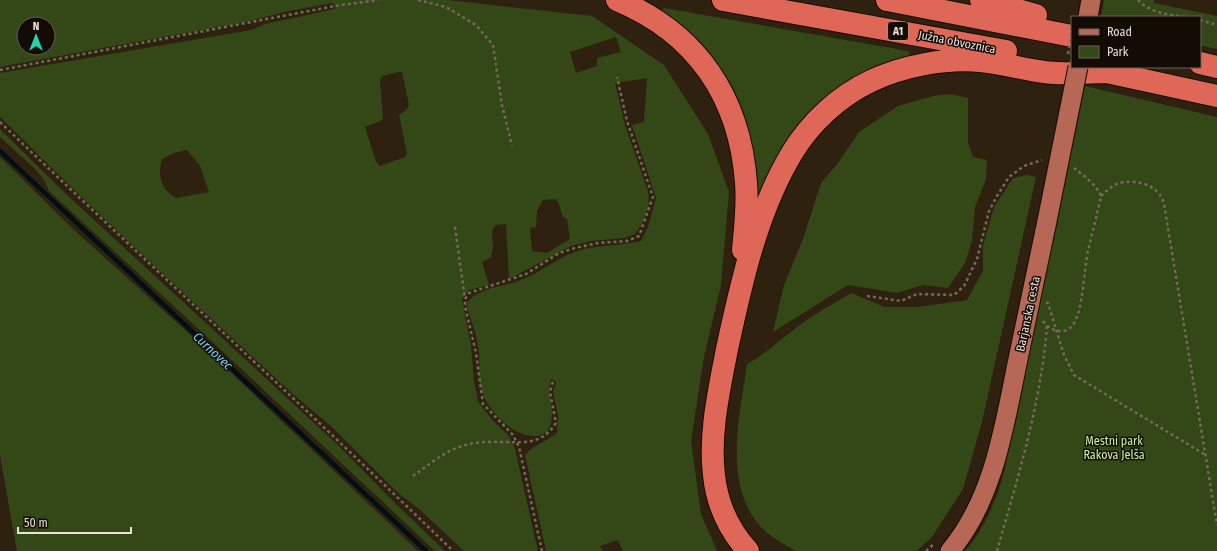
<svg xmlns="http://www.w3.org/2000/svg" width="1217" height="551" font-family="'Fira Sans Condensed',sans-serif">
<rect width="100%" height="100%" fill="#2f2110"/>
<!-- green -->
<path fill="#334717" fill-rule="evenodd" d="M 0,0 L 448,0 L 592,16 L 664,65 L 708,134 L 729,192 L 721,285 L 704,357 L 691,441 L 701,514 L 717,551 L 623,551 L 618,540 L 600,546 L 603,551 L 546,551 L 525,455 C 533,445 546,442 557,433 L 558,416 L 553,392 L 556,382 L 551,379 C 545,399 559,413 547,432 C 544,434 539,436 536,436 C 511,437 485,408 480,385 C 478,374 480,363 479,352 C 477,336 471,319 466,304 C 478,287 503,287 521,280 C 545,271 561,253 589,248 C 606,245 624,245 641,241 L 648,227 L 656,198 L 632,125 L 644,122 L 647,78 L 615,83 L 625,125 L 648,191 L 649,205 L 642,224 L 635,234 L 624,238 L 591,241 L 571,246 L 509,279 L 506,224 L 496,225 L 492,230 L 493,247 L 491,257 L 482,262 L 489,285 L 469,290 L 462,299 L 471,345 L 474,381 L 478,401 L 494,422 L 509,436 L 515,449 L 538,551 L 464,551 L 419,509 L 398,493 L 332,427 L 295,396 L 164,275 L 71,187 L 0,117 L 0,73 L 251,30 L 265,24 L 335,9 L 333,3 L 284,12 L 246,22 L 0,67 ZM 24,24 L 48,24 L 48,48 L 24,48 ZM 616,37 L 621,52 L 597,58 L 597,66 L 576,73 L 570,52 ZM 398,72 L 402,72 L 409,105 L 407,109 L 399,115 L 407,153 L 405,157 L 380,166 L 376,162 L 365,127 L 383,120 L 380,80 L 382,76 ZM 187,150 L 200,166 L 209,192 L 176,198 C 161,190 157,175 162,159 L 174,153 ZM 555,199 L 558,202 L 563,217 L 567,219 L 570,239 L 547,253 L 532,251 L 530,228 L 536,227 L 537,211 L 543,200 Z
M 1104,0 L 1154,0 L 1154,3 L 1217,16 L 1217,49 L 1200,45 L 1200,17 L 1101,17 Z
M 664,8 L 908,51 L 910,55 L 869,70 L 852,79 L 755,217 C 760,126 738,64 660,11 Z
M 1085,86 L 1217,117 L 1217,551 L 965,551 C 985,528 996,501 1004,472 Z
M 950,94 L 968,98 L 968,143 L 973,157 L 987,160 L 986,179 L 975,207 L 972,241 L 965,263 L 948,288 L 923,285 L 897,293 L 848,285 L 773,332 L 784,285 L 803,239 L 821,183 L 838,163 L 859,132 L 898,106 L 933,96 Z
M 0,129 L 66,194 L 337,444 L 397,505 L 445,551 L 435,551 L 217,346 L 63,204 L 49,191 L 44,180 L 35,169 L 0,137 Z
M 0,157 L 73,229 L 205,348 L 418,551 L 17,551 L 0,456 Z
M 1027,175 L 1036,177 L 982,422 L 963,489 L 932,537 L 917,551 L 796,551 C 783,544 770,537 761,527 C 722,484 740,415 747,364 C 765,354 780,340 797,327 C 815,314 833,303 852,293 L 884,307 L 918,307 L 967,300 L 983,271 L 983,246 L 994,207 L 1013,178 Z"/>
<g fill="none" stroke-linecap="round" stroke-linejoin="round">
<!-- stream -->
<path stroke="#000e16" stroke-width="4.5" d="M 0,151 L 426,551"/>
<defs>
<path id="primary" d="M 1088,17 L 1091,0
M 950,551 C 993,500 1004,428 1017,364 C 1027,317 1037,269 1047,221"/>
<path id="highway" d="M 617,0 C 697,33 740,98 746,183 C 748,205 745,228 743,250
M 723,0 L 1006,51
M 887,0 L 1072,36
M 981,0 L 1036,15
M 1200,63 L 1217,67
M 1093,69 L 1217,96
M 748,551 C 729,530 717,504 714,475 C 709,433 719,391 727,349 C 741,284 757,211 792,153 C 810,123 839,96 871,81 C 903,66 944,58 980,61 C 1001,63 1023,69 1044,72 C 1064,75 1086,72 1106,72"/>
</defs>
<!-- primary casing -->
<use href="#primary" stroke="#170a00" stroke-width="21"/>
<!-- highway casing -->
<use href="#highway" stroke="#170a00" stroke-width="24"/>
<!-- path -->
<path stroke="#75695a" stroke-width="2.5" stroke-dasharray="3 3" stroke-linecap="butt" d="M 418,0 L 446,7 L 476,25 L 493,45 L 502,105 L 512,146
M 1138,0 C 1150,13 1167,14 1184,17
M 1200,20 L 1217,25
M 0,70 L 335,6 L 378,0
M 0,122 C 150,266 304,406 453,551
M 1101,196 C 1105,193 1108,189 1113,186 C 1123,179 1144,181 1154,189 C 1160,193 1162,198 1164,204 L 1217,525
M 455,227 L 465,299
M 867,296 L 901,301 L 917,294 L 954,295 L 964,286 L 977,259 L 989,211 L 997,196 L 1009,177 L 1024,166 L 1042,160
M 1046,303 L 1048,303 L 1064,355 L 1074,375 L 1204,454
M 1043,321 C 1050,330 1063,336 1072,326 C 1083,314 1084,268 1088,251 C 1092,233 1097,215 1101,196 C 1096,184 1084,176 1074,168
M 413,476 C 426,467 440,455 454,449 C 467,443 485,441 499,442 C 523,442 541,446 556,423 L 550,392 L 553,381
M 542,551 L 519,447 L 513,435 L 483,404 L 476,353 L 465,306 L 465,299 L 469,293 L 526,274 L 559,253 L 575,248 L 598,243 L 627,241 L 639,236 L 653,197 L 627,121 L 617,77
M 926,551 L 935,543
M 997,551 C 1018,477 1041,403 1047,326"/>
<!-- primary -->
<use href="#primary" stroke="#b66756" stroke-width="19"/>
<!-- highway -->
<use href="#highway" stroke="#df6757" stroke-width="22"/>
<defs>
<path id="primary-bridge" d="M 1047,221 L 1078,67"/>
</defs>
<!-- primary-bridge casing -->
<use href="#primary-bridge" stroke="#170a00" stroke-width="21" stroke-linecap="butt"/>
<!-- path-bridge -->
<path stroke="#75695a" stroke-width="2.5" stroke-dasharray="3 3" stroke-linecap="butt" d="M 1068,54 L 1072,33"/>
<!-- primary-bridge -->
<use href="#primary-bridge" stroke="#b66756" stroke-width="19"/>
</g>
<g text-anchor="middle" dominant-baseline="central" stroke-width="3" stroke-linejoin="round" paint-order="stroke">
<!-- shield labels -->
<rect fill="#120c05" stroke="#aaa197" stroke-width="1" x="888" y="22" width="20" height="18" rx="3"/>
<g font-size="11" font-weight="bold" fill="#ebe1d6">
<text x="898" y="31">A1</text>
</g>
<!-- street labels -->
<g font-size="12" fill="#ebe1d6" stroke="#120c05">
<text transform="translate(957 42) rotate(11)">Južna obvoznica</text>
<text transform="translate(1028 314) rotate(-78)">Barjanska cesta</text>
</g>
<!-- park labels -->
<g font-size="12" fill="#cff2a6" stroke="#120c05">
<text x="1114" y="441">Mestni park<tspan x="1114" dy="14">Rakova Jelša</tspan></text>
</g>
<!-- water labels -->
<g font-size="13" font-style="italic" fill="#6fcff7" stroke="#120c05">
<text transform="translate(213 351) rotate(43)">Curnovec</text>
</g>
</g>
<!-- legend -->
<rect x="1071" y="16" width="130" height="52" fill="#120c05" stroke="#696159"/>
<rect x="1079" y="29" width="20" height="6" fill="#b66756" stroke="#696159"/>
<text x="1107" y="36" font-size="12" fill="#ebe1d6">Road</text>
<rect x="1079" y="46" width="20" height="12" fill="#334717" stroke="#696159"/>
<text x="1107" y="56" font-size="12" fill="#ebe1d6">Park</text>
<!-- north arrow -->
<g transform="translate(36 36)"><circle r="19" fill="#120c05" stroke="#696159"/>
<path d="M0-3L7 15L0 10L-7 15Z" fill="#23d5af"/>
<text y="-6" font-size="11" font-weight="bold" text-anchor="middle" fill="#ebe1d6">N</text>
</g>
<!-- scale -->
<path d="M18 527v6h113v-6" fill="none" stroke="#ebe1d6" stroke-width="2"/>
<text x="24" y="527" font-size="12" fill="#ebe1d6" stroke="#120c05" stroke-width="3" paint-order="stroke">50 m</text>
</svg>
